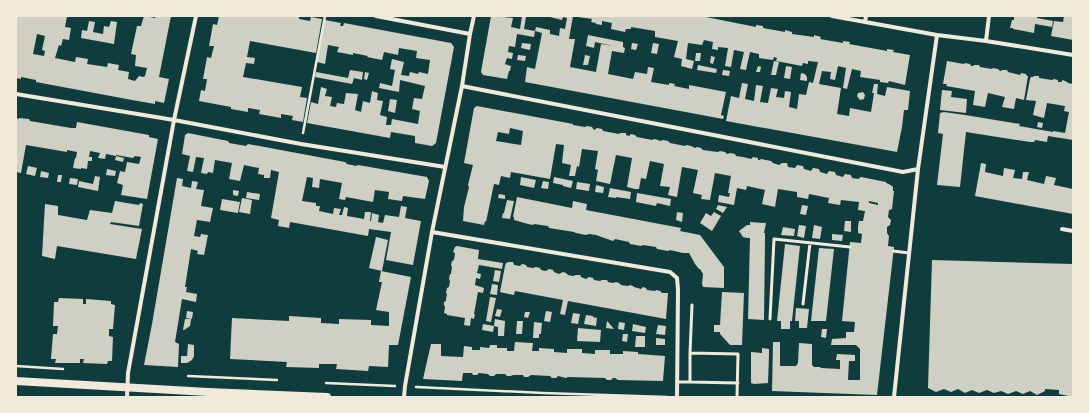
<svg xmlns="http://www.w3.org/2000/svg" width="1089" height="413" font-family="'Varela Round',sans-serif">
<rect width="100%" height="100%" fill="#0f3d3e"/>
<!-- building -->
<path fill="#cfcfc3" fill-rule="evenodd" d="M 16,16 L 67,16 L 65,27 L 71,28 L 69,40 L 63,39 L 61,46 L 59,45 L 55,58 L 75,62 L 76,57 L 88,59 L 87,64 L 107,67 L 108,63 L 119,65 L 118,70 L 129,72 L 128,79 L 135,81 L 139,76 L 143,77 L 145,76 L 147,68 L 135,66 L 136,55 L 131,54 L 137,26 L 141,26 L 144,16 L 155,18 L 156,16 L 171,16 L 159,77 L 169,79 L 164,103 L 155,101 L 155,104 L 132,100 L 36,82 L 36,80 L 21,77 L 21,79 L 16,78 ZM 37,34 L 45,36 L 42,50 L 45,51 L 44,56 L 33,54 Z
M 219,16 L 299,16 L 299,19 L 310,21 L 311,17 L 322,19 L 316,53 L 250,41 L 247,57 L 255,58 L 254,64 L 246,63 L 243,77 L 302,87 L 300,97 L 307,98 L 303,122 L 292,120 L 293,116 L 281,114 L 281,118 L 259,114 L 260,110 L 248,108 L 248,112 L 231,109 L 231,107 L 199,101 L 201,90 L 205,91 L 207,79 L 203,79 L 207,57 L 211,58 L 214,46 L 209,46 L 213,24 L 217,25 Z
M 491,16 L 513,18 L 511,27 L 520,29 L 522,16 L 526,17 L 524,29 L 535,31 L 536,27 L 550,30 L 550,34 L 559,36 L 560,28 L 565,29 L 567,18 L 563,17 L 562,20 L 546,16 L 573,16 L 569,39 L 575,39 L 570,67 L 596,72 L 601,44 L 613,46 L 595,42 L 594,48 L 586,46 L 588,35 L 623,42 L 623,47 L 625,48 L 624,53 L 612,51 L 608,74 L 633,79 L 635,72 L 647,74 L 648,67 L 654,68 L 651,82 L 669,85 L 669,83 L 675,84 L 674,86 L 689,89 L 689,85 L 726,92 L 721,115 L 724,116 L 723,119 L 525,82 L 527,67 L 535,69 L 542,33 L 535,31 L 534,37 L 517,34 L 515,47 L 509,46 L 508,52 L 513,53 L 512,59 L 507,58 L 505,64 L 511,66 L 510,71 L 509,71 L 507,79 L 483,75 L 481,72 Z
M 578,16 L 701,16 L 756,27 L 756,25 L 763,26 L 763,28 L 785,32 L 785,30 L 792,32 L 792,34 L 814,37 L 814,35 L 821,37 L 820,39 L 843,43 L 843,41 L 850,42 L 849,44 L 887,51 L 887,49 L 894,50 L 893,52 L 910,55 L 905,85 L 889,81 L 888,83 L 880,82 L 880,80 L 860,77 L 861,71 L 852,69 L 847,89 L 843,88 L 846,68 L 838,66 L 835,80 L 830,79 L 831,72 L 822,71 L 819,84 L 841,88 L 837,114 L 849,116 L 850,108 L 871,112 L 874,93 L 872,93 L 874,84 L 878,84 L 877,94 L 885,96 L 887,87 L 910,91 L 908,110 L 904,110 L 902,127 L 897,152 L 726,121 L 731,96 L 739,98 L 742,83 L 748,84 L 745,99 L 754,101 L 756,85 L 763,86 L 760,102 L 768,103 L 771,88 L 778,89 L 776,97 L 784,98 L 785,91 L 791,92 L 789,107 L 797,109 L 799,94 L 806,95 L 809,82 L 813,83 L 818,62 L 808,61 L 808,64 L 803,63 L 802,66 L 776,61 L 777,58 L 774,57 L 773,60 L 759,58 L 759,54 L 750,52 L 746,70 L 740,69 L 744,52 L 734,50 L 731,67 L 725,66 L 728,48 L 718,47 L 718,50 L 712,49 L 713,42 L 704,40 L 702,45 L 688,43 L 686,59 L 694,61 L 692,69 L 681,66 L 682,59 L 674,57 L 678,41 L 655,37 L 655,31 L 631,27 L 631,29 L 626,29 L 625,32 L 611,29 L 612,23 L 602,21 L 602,25 L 596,24 L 596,23 L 591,22 L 592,19 L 578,17 Z
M 1014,16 L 1037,16 L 1037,18 L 1053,21 L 1052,27 L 1035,24 L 1034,33 L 1013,29 L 1013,28 L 1010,28 L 1012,20 L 1014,20 Z
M 1064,16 L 1073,16 L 1073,40 L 1051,36 L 1054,21 L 1063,22 Z
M 325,20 L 341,23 L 340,26 L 343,26 L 344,23 L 451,43 L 454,47 L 436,143 L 432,146 L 415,143 L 415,136 L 391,132 L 390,138 L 307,123 L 311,102 L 318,104 L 321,87 L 327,89 L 325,96 L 332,97 L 330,106 L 336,107 L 337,103 L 344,104 L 346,93 L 358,94 L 355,110 L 361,112 L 363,101 L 370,103 L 372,91 L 378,93 L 377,100 L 383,101 L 380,115 L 387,117 L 386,125 L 391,125 L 392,119 L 418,124 L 420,111 L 412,109 L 414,98 L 422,99 L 425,86 L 400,80 L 399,92 L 379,88 L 380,83 L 392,86 L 395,70 L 390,69 L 392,59 L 404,62 L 401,75 L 409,76 L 410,72 L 418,74 L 419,72 L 428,74 L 430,60 L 416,58 L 417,51 L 399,48 L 398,55 L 384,52 L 382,60 L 367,57 L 368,56 L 353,53 L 353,55 L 337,52 L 339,47 L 328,45 L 325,64 L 317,62 Z
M 89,21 L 95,22 L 93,32 L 103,34 L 104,26 L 109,27 L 111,21 L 117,22 L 114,44 L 81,38 L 82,30 L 87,31 Z
M 522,43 L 531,44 L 530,50 L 521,48 Z
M 632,43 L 638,44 L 636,50 L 631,49 Z
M 653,43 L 659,44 L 657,54 L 651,53 Z
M 696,53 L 701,53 L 700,61 L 695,61 Z
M 518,55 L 526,56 L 525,61 L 517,60 Z
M 585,55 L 590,56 L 588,65 L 583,65 Z
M 711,56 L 715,57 L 713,64 L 710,63 Z
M 774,61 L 779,62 L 776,75 L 771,75 Z
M 947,61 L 964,64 L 965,63 L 970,64 L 971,66 L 973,66 L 974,65 L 979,65 L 980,67 L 992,69 L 993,68 L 998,69 L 1000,71 L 1001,71 L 1002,70 L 1007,70 L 1008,72 L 1020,75 L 1021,73 L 1026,74 L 1027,76 L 1028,76 L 1024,100 L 1016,98 L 1014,109 L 1002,107 L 1005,97 L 988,93 L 985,107 L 973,105 L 975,91 L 946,86 L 947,84 L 943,84 Z
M 698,65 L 717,69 L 716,73 L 697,70 Z
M 758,66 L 761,67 L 760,72 L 756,72 Z
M 786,66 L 792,67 L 790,79 L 784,78 Z
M 350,70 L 363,72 L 362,80 L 354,78 L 352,84 L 315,77 L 316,72 L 348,78 Z
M 723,70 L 730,71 L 729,76 L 722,75 Z
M 365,72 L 369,73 L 367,80 L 364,79 Z
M 801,73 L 805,74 L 807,77 L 807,81 L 800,80 Z
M 1034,76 L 1039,76 L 1039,78 L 1052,80 L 1054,79 L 1058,80 L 1058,82 L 1061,82 L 1063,80 L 1067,82 L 1068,83 L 1073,84 L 1073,140 L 1048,136 L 1047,142 L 1035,140 L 1034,142 L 1030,142 L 966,132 L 960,187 L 937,185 L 943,134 L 938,133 L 940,113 L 944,112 L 965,115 L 1020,124 L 1019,126 L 1053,132 L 1053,131 L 1065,133 L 1069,112 L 1064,111 L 1065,106 L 1047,103 L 1044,118 L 1033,115 L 1036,101 L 1026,100 L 1030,79 L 1031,77 L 1033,77 Z
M 942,90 L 952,91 L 951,97 L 967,99 L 966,113 L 940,110 Z
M 863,92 L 865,95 L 864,99 L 860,100 L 857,96 L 858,93 Z
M 390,99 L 397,100 L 395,113 L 388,111 Z
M 477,106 L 573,124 L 573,125 L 585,127 L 587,126 L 592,127 L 594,130 L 597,128 L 602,129 L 603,131 L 619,134 L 620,133 L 626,133 L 626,135 L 629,136 L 631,134 L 635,135 L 637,137 L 652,140 L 654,139 L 658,140 L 660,141 L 663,140 L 668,141 L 670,143 L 685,146 L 686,145 L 691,146 L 695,148 L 697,147 L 701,148 L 703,150 L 710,151 L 718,152 L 720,151 L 725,152 L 727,154 L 730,153 L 735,154 L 736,156 L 743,157 L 751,159 L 753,157 L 758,158 L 758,160 L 760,160 L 761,159 L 771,161 L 773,163 L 779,165 L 782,163 L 787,163 L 788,167 L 795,168 L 797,165 L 803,166 L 804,169 L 811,171 L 813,168 L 819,169 L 820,172 L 827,174 L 829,171 L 835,172 L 836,175 L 843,177 L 845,174 L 851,175 L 852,178 L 858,179 L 861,177 L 886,182 L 886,183 L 889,184 L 893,187 L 893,191 L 894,191 L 892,209 L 889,210 L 888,217 L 891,220 L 890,225 L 887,227 L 887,233 L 889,236 L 888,246 L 894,247 L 877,395 L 772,391 L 773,342 L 780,342 L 780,366 L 796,366 L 798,363 L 799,343 L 812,344 L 812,365 L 814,367 L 820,367 L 821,368 L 840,369 L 840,360 L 836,360 L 837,354 L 855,355 L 855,361 L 849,361 L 848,380 L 860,380 L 860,349 L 856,345 L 831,345 L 832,339 L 846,338 L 846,332 L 854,332 L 855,322 L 842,321 L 850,242 L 861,243 L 862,234 L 858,233 L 858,227 L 859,221 L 863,221 L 865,211 L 858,210 L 859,202 L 841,200 L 840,205 L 828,203 L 829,198 L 809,194 L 808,199 L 803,198 L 797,197 L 797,192 L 778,189 L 775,207 L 762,204 L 765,190 L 747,186 L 746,190 L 737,188 L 734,205 L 718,202 L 719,195 L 729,197 L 730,193 L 728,193 L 731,176 L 715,173 L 710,200 L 701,199 L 702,195 L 693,193 L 698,170 L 682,167 L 677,197 L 668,195 L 670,187 L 660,186 L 664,164 L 650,161 L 646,179 L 641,178 L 639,189 L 635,189 L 627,187 L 632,158 L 616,155 L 610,184 L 596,181 L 598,170 L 595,169 L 598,151 L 582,149 L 579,167 L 577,166 L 575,176 L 569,176 L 571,165 L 562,163 L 564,145 L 556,144 L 550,179 L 511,172 L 510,178 L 501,176 L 499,185 L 494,184 L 486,222 L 485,221 L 484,225 L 463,221 L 464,207 L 469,187 L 468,185 L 473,165 L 464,163 L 474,108 ZM 510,128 L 523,131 L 521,145 L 496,141 L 498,132 L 509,134 ZM 869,201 L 878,203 L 878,205 L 869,203 Z
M 16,118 L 19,119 L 19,118 L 29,119 L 30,121 L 71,128 L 76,128 L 77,122 L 149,135 L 149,137 L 158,139 L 147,199 L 121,195 L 123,185 L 117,183 L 120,171 L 125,172 L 127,162 L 139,164 L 141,157 L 135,156 L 133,158 L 116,155 L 116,156 L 106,154 L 105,159 L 98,158 L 100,153 L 90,151 L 89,157 L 92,157 L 92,161 L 88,161 L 87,169 L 81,168 L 81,169 L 73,168 L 75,158 L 76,158 L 77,152 L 67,150 L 67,152 L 26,145 L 21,173 L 16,172 Z
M 1038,122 L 1043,123 L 1042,128 L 1037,127 Z
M 188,133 L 228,141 L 229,143 L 246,146 L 248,144 L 345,162 L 347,164 L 352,165 L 356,166 L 358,165 L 427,177 L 429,181 L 425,199 L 403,196 L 402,201 L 388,199 L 389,192 L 375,190 L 373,202 L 346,197 L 345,200 L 339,199 L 342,183 L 320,179 L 319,188 L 312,187 L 313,178 L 307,177 L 302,201 L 316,203 L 316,206 L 320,206 L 319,211 L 333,214 L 334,208 L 341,209 L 339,215 L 342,215 L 344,207 L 348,208 L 347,216 L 364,219 L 365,212 L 371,212 L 370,221 L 371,221 L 372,213 L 379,215 L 378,222 L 383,223 L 385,215 L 399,217 L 401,206 L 407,207 L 405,218 L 421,221 L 413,265 L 386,260 L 391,232 L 369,229 L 368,236 L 290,222 L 289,228 L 278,226 L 279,220 L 271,218 L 279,172 L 271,170 L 270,178 L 264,178 L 264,175 L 258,174 L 259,168 L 244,165 L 240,181 L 229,179 L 232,163 L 215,160 L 213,173 L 208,172 L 207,174 L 201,173 L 204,158 L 196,157 L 193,172 L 187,171 L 190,156 L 182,154 L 185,135 Z
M 116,156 L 124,158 L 123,162 L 115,160 Z
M 981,163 L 986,164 L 985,172 L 1003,176 L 1004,168 L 1015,170 L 1013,178 L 1022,179 L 1023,172 L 1029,172 L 1027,180 L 1044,184 L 1046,176 L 1056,178 L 1054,185 L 1073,189 L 1073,214 L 975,196 Z
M 28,166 L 37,168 L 35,176 L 26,174 Z
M 107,169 L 116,171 L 115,176 L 106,175 Z
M 41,171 L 49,173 L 48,178 L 40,177 Z
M 58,175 L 62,175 L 61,182 L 57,182 Z
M 95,176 L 100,177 L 98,191 L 78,187 L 79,181 L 93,184 Z
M 521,177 L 536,180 L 534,188 L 520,185 Z
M 554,177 L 573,181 L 571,188 L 563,186 L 563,185 L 553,183 Z
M 70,178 L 78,179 L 77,185 L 69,184 Z
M 177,178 L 183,179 L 182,186 L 191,188 L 192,181 L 198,182 L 196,189 L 204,190 L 201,206 L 213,208 L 210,222 L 197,220 L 194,236 L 200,237 L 201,234 L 208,235 L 204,255 L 197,254 L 198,251 L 191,249 L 185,287 L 187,287 L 186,292 L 197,294 L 196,302 L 182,299 L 175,342 L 179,344 L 178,367 L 144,365 L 152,324 Z
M 543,181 L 549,182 L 548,189 L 541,188 Z
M 577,182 L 590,184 L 589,191 L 576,189 Z
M 596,185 L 604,187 L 603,193 L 595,192 Z
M 610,188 L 631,192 L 630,199 L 616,197 L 616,198 L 608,197 Z
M 233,190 L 239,191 L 238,196 L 233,195 Z
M 247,192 L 260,194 L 259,200 L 246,198 Z
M 637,193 L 671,199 L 670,206 L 657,203 L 656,206 L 636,202 Z
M 499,194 L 505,195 L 505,199 L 498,198 Z
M 517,197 L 572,208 L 573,201 L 587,204 L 586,210 L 681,228 L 680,231 L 700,235 L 724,267 L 724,288 L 703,287 L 702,284 L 703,274 L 700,269 L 699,269 L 695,264 L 689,253 L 683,253 L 670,250 L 668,251 L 657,249 L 656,247 L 643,245 L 641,246 L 630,244 L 629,242 L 615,239 L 613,241 L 596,235 L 589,234 L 586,235 L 576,233 L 574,232 L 549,228 L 548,226 L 534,224 L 533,225 L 528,224 L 514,220 L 514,217 L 513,217 Z
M 242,198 L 252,200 L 250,214 L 239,212 Z
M 222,199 L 240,202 L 238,213 L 220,210 Z
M 507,200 L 514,201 L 510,219 L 502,218 L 503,213 L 504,213 Z
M 115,201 L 139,205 L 140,203 L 143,204 L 139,226 L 111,222 L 110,224 L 142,229 L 136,259 L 57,246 L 55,259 L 42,256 L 45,204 L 58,206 L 58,215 L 87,220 L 90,210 L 112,213 Z
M 718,205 L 727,207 L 723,213 L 716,209 Z
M 802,205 L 808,206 L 806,215 L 800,214 Z
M 677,212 L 683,213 L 682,222 L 676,220 Z
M 714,212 L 721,216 L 712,231 L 700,223 L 706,213 L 711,216 Z
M 845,221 L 851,221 L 851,232 L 844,231 Z
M 750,222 L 766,223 L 764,233 L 765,233 L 765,240 L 764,320 L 748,319 L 750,238 L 747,238 L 743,237 L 739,231 L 747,225 L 750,225 Z
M 799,225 L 806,226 L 804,238 L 797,236 Z
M 814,225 L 822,227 L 820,239 L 812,238 Z
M 783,227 L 795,229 L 794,236 L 781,235 Z
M 832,234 L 843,235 L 842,241 L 832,240 Z
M 376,237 L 388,240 L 382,271 L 369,268 Z
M 785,244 L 800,246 L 792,321 L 790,321 L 790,329 L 781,329 L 781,321 L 777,321 Z
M 457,246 L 479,250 L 478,259 L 503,263 L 502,269 L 479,265 L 477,273 L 481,274 L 480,279 L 476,278 L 475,285 L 484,288 L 483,293 L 478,292 L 474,314 L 475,314 L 474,319 L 471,318 L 470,326 L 464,325 L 465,318 L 447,315 L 447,314 L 444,313 L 445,307 L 444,305 L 444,302 L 446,301 L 446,299 L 447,294 L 446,293 L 447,288 L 449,287 L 450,281 L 449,279 L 450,274 L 451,274 L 452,267 L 451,265 L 452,261 L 454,260 L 455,253 L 453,252 L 455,247 Z
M 819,248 L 834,249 L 826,321 L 811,321 Z
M 932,260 L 1073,264 L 1073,397 L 1059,394 L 1059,390 L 1045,389 L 1045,391 L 1037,395 L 1030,391 L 1023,394 L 1016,391 L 1008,394 L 1001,391 L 994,393 L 987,390 L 979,393 L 972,390 L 965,393 L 958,389 L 951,392 L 944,389 L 936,392 L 928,388 Z
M 509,262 L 513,262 L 514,265 L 520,266 L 522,264 L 526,265 L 527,267 L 533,268 L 536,267 L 540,268 L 541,270 L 546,271 L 549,269 L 553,270 L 554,272 L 559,274 L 563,272 L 566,273 L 568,275 L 573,276 L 576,275 L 580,275 L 581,277 L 586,279 L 589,277 L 593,278 L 594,280 L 600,281 L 602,280 L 607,280 L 608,282 L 613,283 L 616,282 L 619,283 L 621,285 L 628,286 L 630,285 L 633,286 L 634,287 L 641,289 L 643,287 L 646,288 L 647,290 L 655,291 L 656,290 L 660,291 L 662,293 L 668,293 L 666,319 L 568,301 L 565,315 L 560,314 L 563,300 L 515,291 L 514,295 L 500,292 L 505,266 L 506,263 Z
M 495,270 L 501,271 L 499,282 L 493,281 Z
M 381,271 L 411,277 L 398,345 L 389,345 L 388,367 L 369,366 L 368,371 L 336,369 L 337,364 L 319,364 L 319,368 L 286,367 L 287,362 L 230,359 L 232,318 L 289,321 L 289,316 L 321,318 L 321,323 L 339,324 L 339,319 L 371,320 L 371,325 L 389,326 L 389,312 L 376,310 L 382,282 L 379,282 Z
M 492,284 L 498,285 L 497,295 L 490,294 Z
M 722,292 L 744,293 L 742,345 L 730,345 L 720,334 L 720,332 L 714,332 L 714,325 L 720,325 Z
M 490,297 L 496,298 L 491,322 L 486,321 Z
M 59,298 L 83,299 L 83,304 L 86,304 L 86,299 L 111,301 L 111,304 L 115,305 L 113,329 L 109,329 L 109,336 L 113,337 L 112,361 L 108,361 L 107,364 L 83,363 L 84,359 L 80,359 L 80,363 L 55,363 L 56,359 L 51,359 L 53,334 L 57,334 L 58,326 L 53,326 L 54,302 L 58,302 Z
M 796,308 L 809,309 L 807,328 L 799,328 L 799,321 L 795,321 Z
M 497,309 L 502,310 L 500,317 L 495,316 Z
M 187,311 L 193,312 L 192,319 L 186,318 Z
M 546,311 L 552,312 L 550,322 L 544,321 Z
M 525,312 L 530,312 L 528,318 L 524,317 Z
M 573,313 L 580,314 L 578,324 L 571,323 Z
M 586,315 L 593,316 L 593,317 L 597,318 L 596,326 L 584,324 Z
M 185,319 L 191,319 L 190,326 L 184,330 L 183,330 Z
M 495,319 L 505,321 L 504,336 L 498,336 L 498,327 L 494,326 Z
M 517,321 L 523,321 L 522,334 L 516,334 Z
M 607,321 L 608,322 L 614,329 L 606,328 Z
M 534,322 L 542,323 L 541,334 L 539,334 L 539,338 L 533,338 Z
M 619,322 L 625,323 L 624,330 L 618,329 Z
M 483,324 L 494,326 L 493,332 L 482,330 Z
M 633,324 L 646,327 L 645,333 L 632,331 Z
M 658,325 L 666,326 L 665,335 L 656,334 Z
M 578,328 L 601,330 L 600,342 L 577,341 Z
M 822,329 L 827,329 L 826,338 L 821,337 Z
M 623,334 L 628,334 L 627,342 L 622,341 Z
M 636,336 L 645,336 L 645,347 L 635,347 Z
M 656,338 L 665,339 L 665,345 L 656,345 Z
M 515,342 L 533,343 L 532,351 L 539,351 L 539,348 L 554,349 L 554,352 L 567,353 L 567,349 L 582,349 L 582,353 L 595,354 L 595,350 L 610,350 L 610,354 L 623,354 L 623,351 L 638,352 L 638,354 L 665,356 L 663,381 L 618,380 L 615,378 L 613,378 L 611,380 L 607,380 L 605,378 L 568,377 L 566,378 L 558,376 L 556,378 L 552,378 L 550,376 L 531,375 L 528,377 L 524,377 L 523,375 L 513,375 L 511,376 L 507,376 L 505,374 L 496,374 L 494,376 L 490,376 L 488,374 L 479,373 L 477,375 L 473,375 L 472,373 L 463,373 L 462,381 L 423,379 L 431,344 L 441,344 L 441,356 L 463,357 L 464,346 L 472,347 L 472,350 L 480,350 L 480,347 L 489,348 L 490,345 L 497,345 L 497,348 L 507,348 L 507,351 L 514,351 Z
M 188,344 L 194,345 L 194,356 L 192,360 L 187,363 L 181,363 L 181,356 L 187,356 Z
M 762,348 L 769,349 L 769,357 L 769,356 L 768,383 L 754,384 L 751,383 L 751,352 L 762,353 Z"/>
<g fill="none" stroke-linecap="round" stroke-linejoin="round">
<!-- path -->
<path stroke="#f1e9da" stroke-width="2.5" d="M 303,133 L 325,16
M 16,366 L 63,369
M 188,376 L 277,380
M 326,383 L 395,386
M 416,387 L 543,393 L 667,397"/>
<!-- service -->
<path stroke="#f1e9da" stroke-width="3" d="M 893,251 L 909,253
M 803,304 L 810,243
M 770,319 L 774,239 L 850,247
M 690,353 L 692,305
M 677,382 L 690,382 L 690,353 L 738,354 L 737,397
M 690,382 L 738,383"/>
<!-- minor -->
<path stroke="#f1e9da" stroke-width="4" d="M 376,16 L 470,34
M 832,16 L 937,35 L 986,41 L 1073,55
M 865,22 L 866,16
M 986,41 L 989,16
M 462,86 L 903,172 L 918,169
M 16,94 L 174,120 L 301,144 L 445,167
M 1062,229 L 1073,231
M 432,232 L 670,272 L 677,278 L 678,289 L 677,397
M 127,397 L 128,373 L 174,120 L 196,16
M 404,397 L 405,386 L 432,232 L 462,86 L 470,34 L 474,16
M 894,397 L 918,169 L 937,35"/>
<!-- secondary -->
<path stroke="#f1e9da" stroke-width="8" d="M 16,381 L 208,392 L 327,397"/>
</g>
<!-- border -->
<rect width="1089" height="413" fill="none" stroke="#f1e9da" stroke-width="34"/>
</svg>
